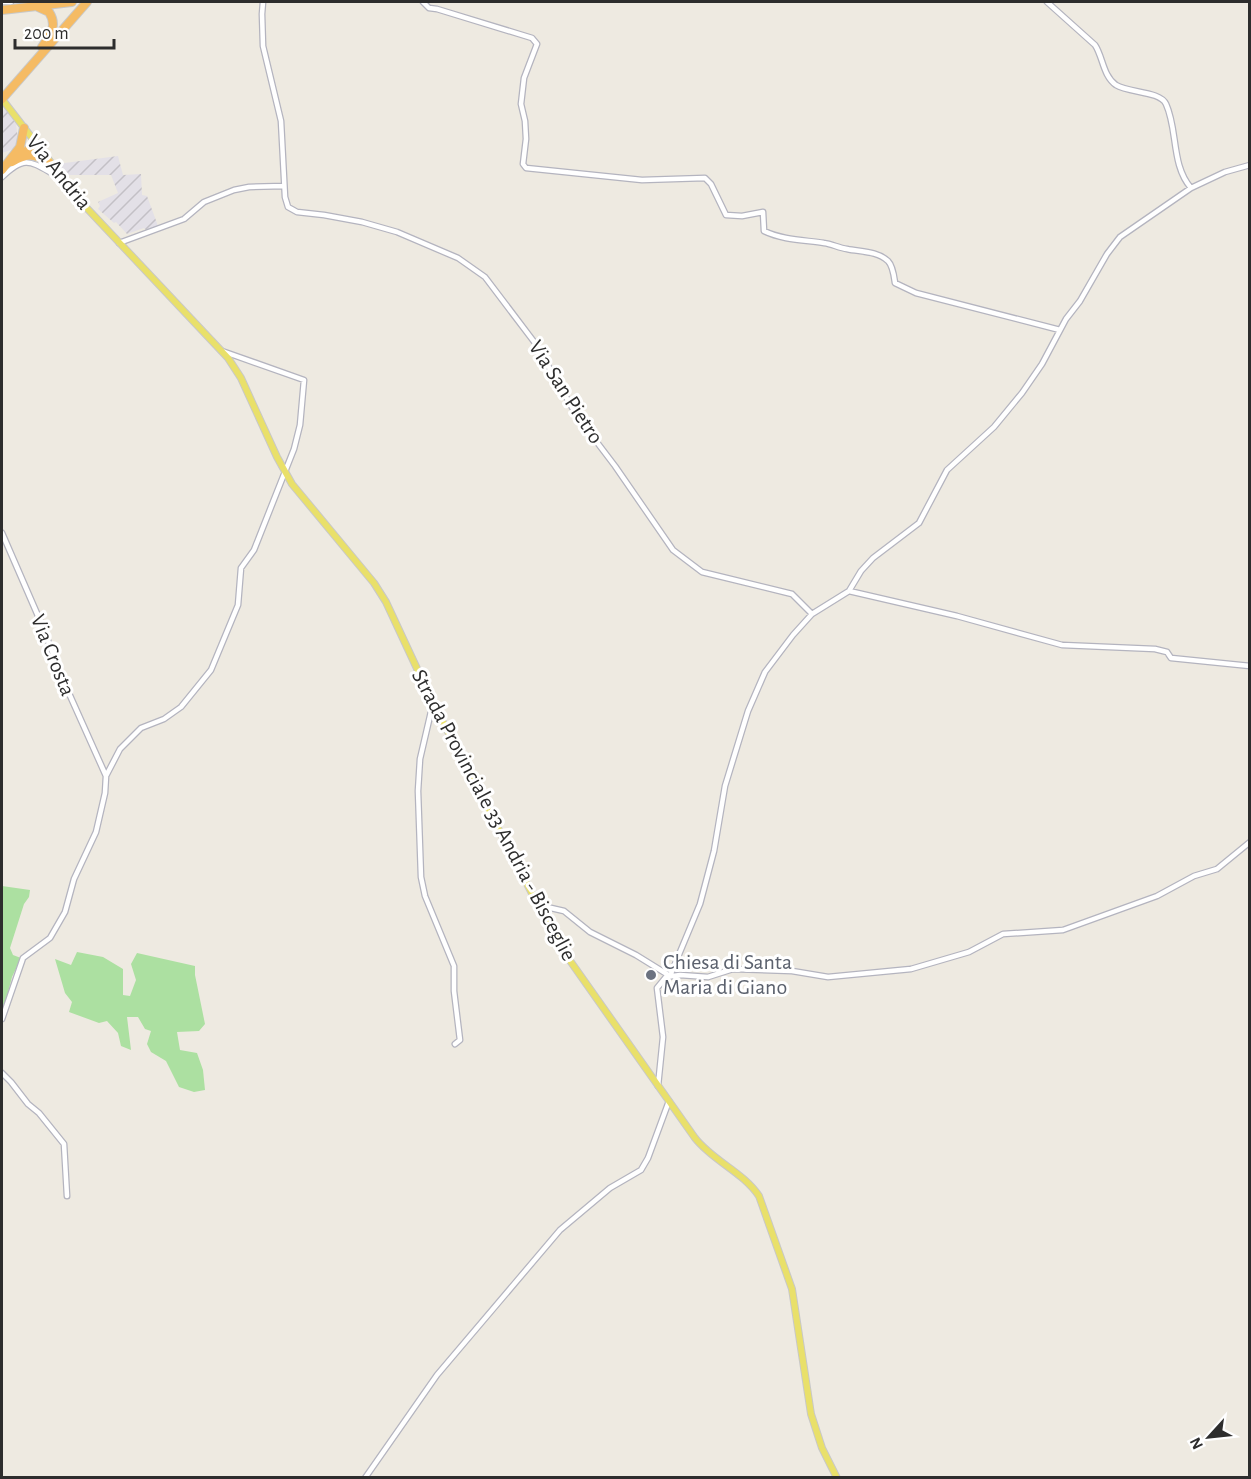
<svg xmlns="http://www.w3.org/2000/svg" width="1251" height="1479" font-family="'Alegreya Sans',sans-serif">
<defs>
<pattern id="industrial-furrows" width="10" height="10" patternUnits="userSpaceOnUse" patternTransform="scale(1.5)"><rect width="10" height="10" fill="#e3e0e7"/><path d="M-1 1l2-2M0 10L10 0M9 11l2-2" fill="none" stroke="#c3c0c6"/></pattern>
</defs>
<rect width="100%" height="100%" fill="#eeeae1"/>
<!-- industrial -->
<path fill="url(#industrial-furrows)" d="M 5,108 L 16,124 L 18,140 L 16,148 L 2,153 L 2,113 Z
M 118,156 L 123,175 L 141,174 L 142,195 L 147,196 L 158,226 L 146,230 L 144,228 L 127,234 L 116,222 L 114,223 L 98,209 L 100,206 L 98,202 L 118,193 L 111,175 L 67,175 L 57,164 Z"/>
<!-- grass -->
<path fill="#ace0a1" d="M 2,886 L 30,890 L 29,897 L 24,904 L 10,948 L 13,955 L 21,958 L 12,977 L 2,1016 Z
M 77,952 L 103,957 L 123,969 L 123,995 L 130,996 L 136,980 L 131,964 L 137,953 L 195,966 L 195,975 L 205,1024 L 199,1031 L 177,1032 L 180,1050 L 197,1053 L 203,1070 L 205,1090 L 194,1092 L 179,1087 L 166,1061 L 151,1052 L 147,1044 L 151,1031 L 145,1029 L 138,1017 L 127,1017 L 131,1050 L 121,1046 L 118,1033 L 107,1021 L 99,1023 L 69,1012 L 72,1002 L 65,993 L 55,959 L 71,965 Z"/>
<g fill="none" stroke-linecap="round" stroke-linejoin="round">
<defs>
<path id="minor" d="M 2,2 L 11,2
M 263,2 L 262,14 L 263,46 L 281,121 L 285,197 L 288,207 L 297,212 L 324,215 L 362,222 L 397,232 L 458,258 L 485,277 L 535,343 L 577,416 L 615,466 L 673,550 L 702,572 L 792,594 L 812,614
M 423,2 L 429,8 L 437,9 L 532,38 L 537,44 L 524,78 L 521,104 L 525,121 L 526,139 L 523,164 L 526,168 L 642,180 L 705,178 L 711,184 L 726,215 L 742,216 L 763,212 L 764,231 C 783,240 804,240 824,243 C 832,244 839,248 847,249 C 861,252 877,251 888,261 C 893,266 894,276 895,283 L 916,293 L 1060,330
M 1047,2 L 1095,45 C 1103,57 1103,76 1116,85 C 1129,93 1160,91 1166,104 C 1178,130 1171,165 1191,188
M 2,177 C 25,155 30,161 55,175 L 59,174
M 119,243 L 184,219 L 204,202 L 234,190 L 249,187 L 284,186
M 2,533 L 42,625 L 63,680 L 106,776
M 849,591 L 957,616 L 1062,645 L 1155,649 L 1167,652 L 1171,658 L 1250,666
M 433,703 L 420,759 L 418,791 L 421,877 L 425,896 L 454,966 L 454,991 L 460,1040 L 455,1044
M 538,905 L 564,911 L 590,932 L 636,955 L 670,976 L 700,904 L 714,851 L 725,786 L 748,711 L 765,672 L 793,635 L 812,614 L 849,591 L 861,571 L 873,558 L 919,523 L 947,470 L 994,427 L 1022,393 L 1042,364 L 1066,319 L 1080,301 L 1107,254 L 1120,237 L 1191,188 L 1225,172 L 1250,165
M 2,1019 L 23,958 L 50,938 L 65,912 L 74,879 L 96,832 L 105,793 L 106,776 L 120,749 L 141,728 L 164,719 L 181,707 L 211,670 L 238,605 L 241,568 L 254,550 L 294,449 L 300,425 L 304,380 L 222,351
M 2,1073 L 11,1082 L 28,1104 L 39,1113 L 64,1144 L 67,1196
M 658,1086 L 663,1037 L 657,988 L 666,977 L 680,975 L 708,977 L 733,969 L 792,971 L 828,977 L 911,969 L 969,952 L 1003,934 L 1063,930 L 1157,896 L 1194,876 L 1217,869 L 1250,842
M 365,1478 L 437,1375 L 560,1230 L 610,1188 L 641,1170 L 648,1158 L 669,1101"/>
<path id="major" d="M 2,99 L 82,203 L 228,358 L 241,378 L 277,457 L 292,484 L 374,583 L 386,602 L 433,703 L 538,905 L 566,955 L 695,1138 C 713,1161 743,1172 759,1196 L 792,1289 L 811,1414 L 822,1448 L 837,1478"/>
<path id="highway" d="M 38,7 L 49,12 C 58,26 50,35 42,47
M 2,10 L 72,2
M 2,99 L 87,2
M 21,156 L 32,146 L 34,141
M 12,162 C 28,153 33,154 49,162
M 2,170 L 20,147 L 24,128"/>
</defs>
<!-- minor casing -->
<use href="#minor" stroke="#b4b4bf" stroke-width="7"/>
<!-- major casing -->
<use href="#major" stroke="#c8c8c8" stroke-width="8"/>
<!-- highway casing -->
<use href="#highway" stroke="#c8c8c8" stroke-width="10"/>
<!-- minor -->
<use href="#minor" stroke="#fff" stroke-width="4.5"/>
<!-- major -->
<use href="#major" stroke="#e9e06a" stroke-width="6"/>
<!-- highway -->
<use href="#highway" stroke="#f5bb64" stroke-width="8"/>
</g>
<!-- markers -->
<circle fill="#6b7280" stroke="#fff" stroke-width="2" cx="651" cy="975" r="6"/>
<g text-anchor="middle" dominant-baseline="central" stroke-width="6" stroke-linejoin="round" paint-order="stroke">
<!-- street labels -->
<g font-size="22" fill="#2d2d2d" stroke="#fff">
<text transform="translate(59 172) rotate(51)">Via Andria</text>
<text transform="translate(566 392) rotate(57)">Via San Pietro</text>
<text transform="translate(53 655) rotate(68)">Via Crosta</text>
<text transform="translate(494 815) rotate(62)">Strada Provinciale 33 Andria - Bisceglie</text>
</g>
<!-- worship labels -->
<g font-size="22" fill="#5b616d" stroke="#fff" text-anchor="start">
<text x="663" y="962">Chiesa di Santa<tspan x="663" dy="25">Maria di Giano</tspan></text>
</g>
</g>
<!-- border -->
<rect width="1251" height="1479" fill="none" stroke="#2d2d2d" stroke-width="6"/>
<!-- north arrow -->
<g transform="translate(1209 1437) rotate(243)" stroke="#ffffff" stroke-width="4.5" paint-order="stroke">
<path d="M0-4.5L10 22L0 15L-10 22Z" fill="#2d2d2d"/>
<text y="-9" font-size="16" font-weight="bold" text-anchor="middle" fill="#2d2d2d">N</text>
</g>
<!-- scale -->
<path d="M15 39v9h99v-9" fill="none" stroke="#2d2d2d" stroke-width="3"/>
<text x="24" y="39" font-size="18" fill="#2d2d2d" stroke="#ffffff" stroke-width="4.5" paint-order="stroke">200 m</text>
</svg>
